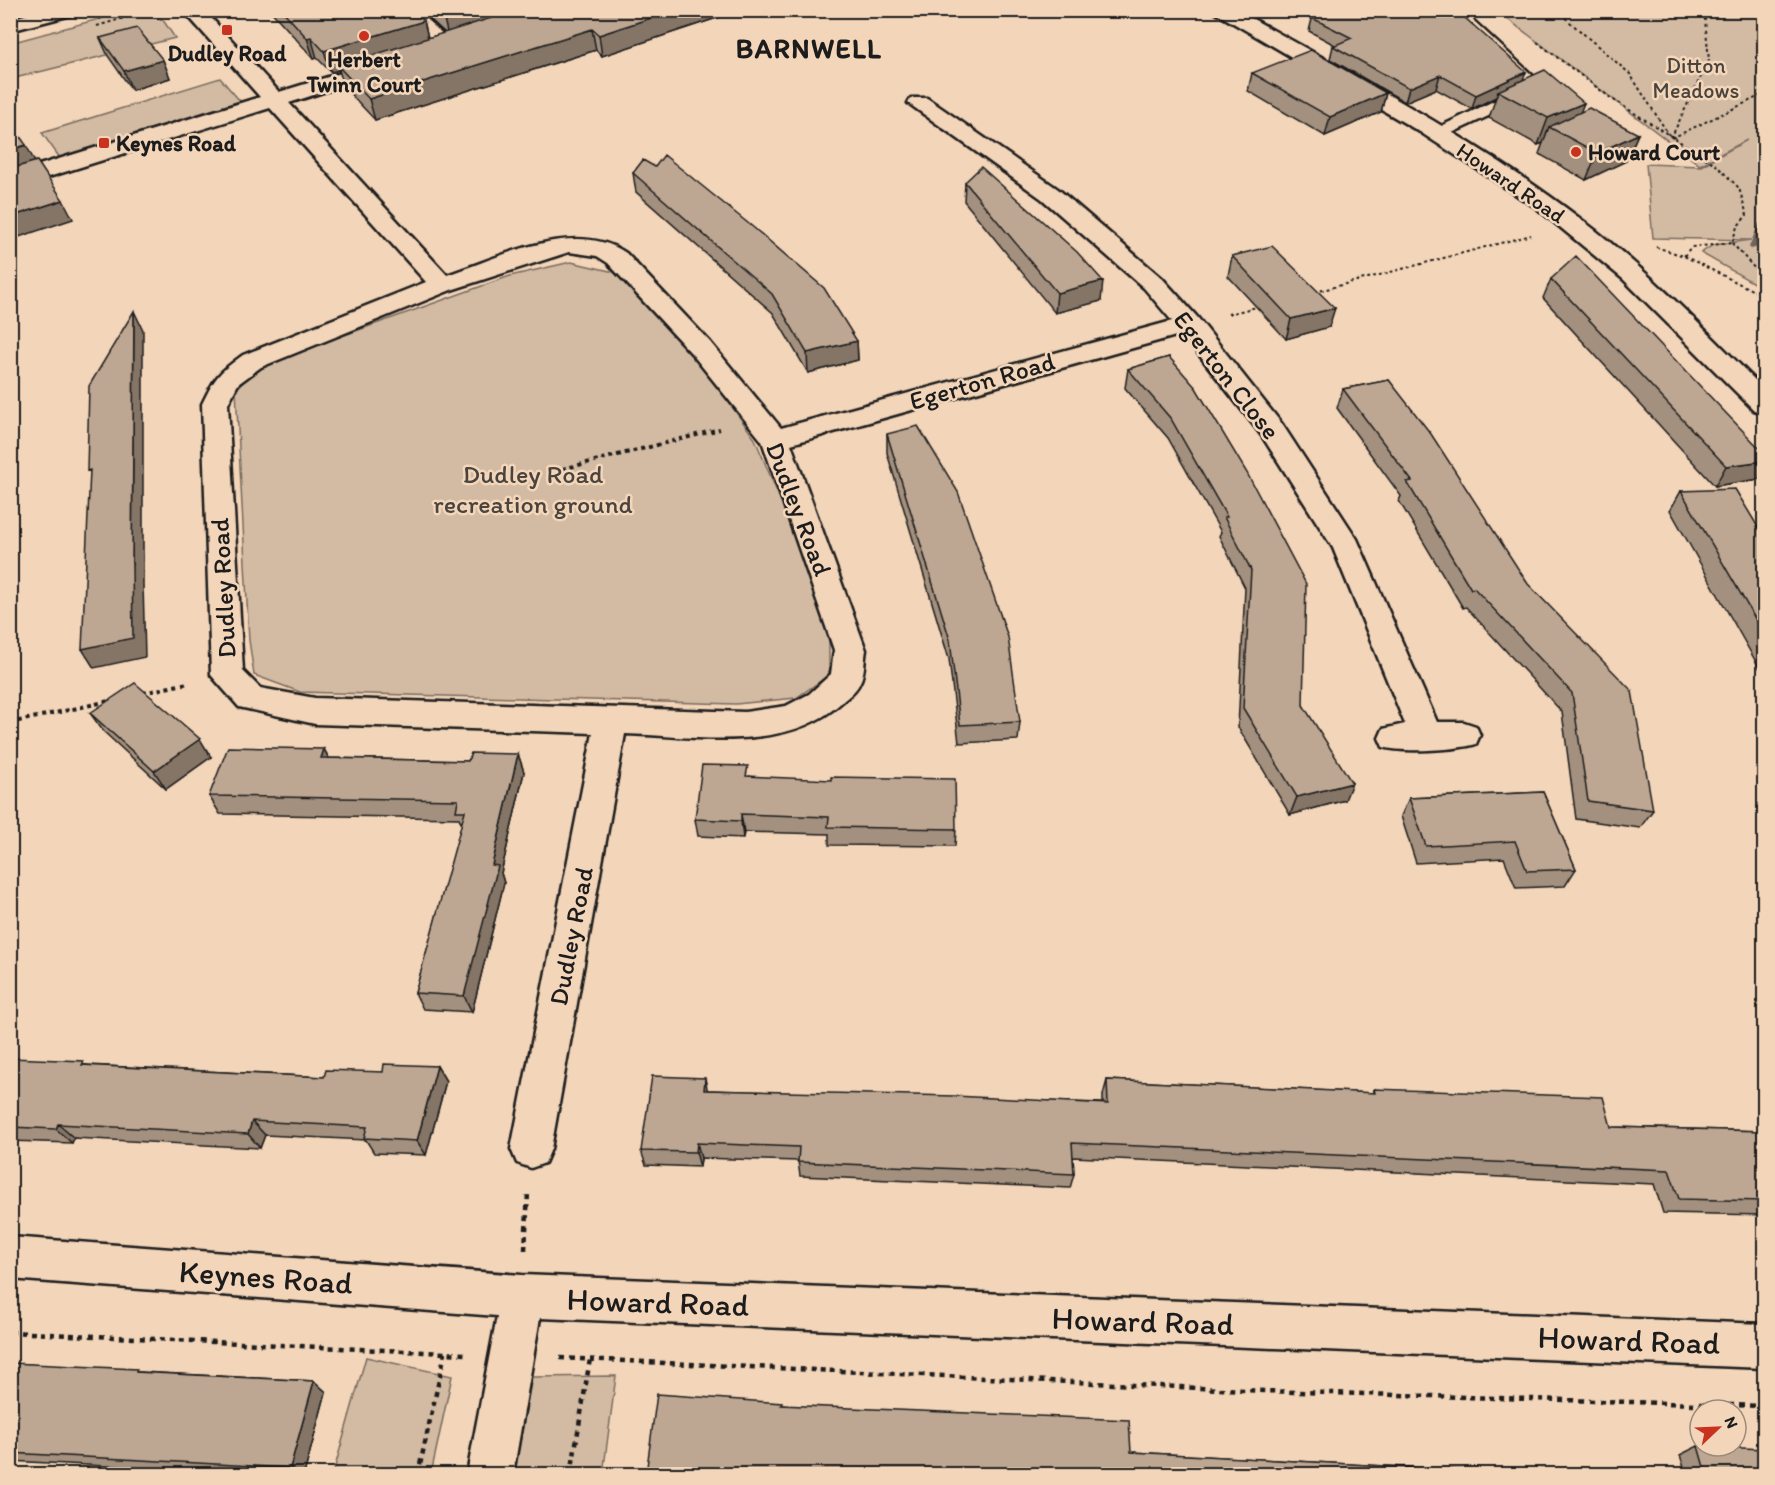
<svg xmlns="http://www.w3.org/2000/svg" width="1775" height="1485" font-family="Itim,sans-serif">
<rect width="100%" height="100%" fill="#f3d5b9"/>
<filter id="ink" filterUnits="userSpaceOnUse"><feTurbulence type="fractalNoise" baseFrequency=".0167" numOctaves="2"/><feDisplacementMap in="SourceGraphic" scale="12" xChannelSelector="R" yChannelSelector="G"/><feConvolveMatrix kernelMatrix="1 2 1 2 8 2 1 2 1" color-interpolation-filters="sRGB"/></filter>
<g filter="url(#ink)">
<!-- green -->
<path fill="#d3baa2" stroke="#786b5f" stroke-width="1.5" d="M 132,10 L 163,20 L 175,38 L 11,79 L 10,43 Z
M 1497,11 L 1764,11 L 1764,289 L 1701,253 L 1713,245 L 1751,240 L 1653,238 L 1646,164 L 1701,166 L 1747,140 L 1700,165 Z
M 220,78 L 240,101 L 60,158 L 42,133 Z
M 571,262 L 614,272 L 688,345 L 755,439 L 829,617 L 829,675 L 796,698 L 736,704 L 300,692 L 254,675 L 249,640 L 236,390 L 252,372 L 283,357 L 510,276 Z
M 366,1357 L 452,1376 L 431,1474 L 333,1474 Z
M 616,1376 L 603,1474 L 514,1474 L 532,1377 Z"/>
<g fill="none" stroke-linecap="round" stroke-linejoin="round">
<!-- stream -->
<path fill="#6f6359" fill-rule="evenodd" d="M 1764,220 L 1764,234 L 1759,247 L 1751,249 L 1749,247 L 1759,223 Z"/>
<defs>
<path id="lane" d="M 397,10 L 416,10 L 456,46 L 448,51 L 442,50 Z
M 1444,10 L 1462,10 L 1545,87 L 1542,91 L 1439,139 L 1433,138 L 1430,134 L 1433,130 L 1525,86 Z"/>
<path id="street" d="M 43,10 L 78,10 L 75,14 L 10,31 L 10,19 Z
M 183,10 L 204,10 L 279,92 L 377,62 L 391,62 L 394,66 L 391,70 L 289,103 L 447,275 C 499,258 575,218 626,253 L 710,342 L 781,428 L 1172,321 L 1144,288 L 1042,199 L 908,103 L 911,98 L 927,98 L 1058,189 L 1162,278 L 1198,318 L 1282,424 L 1357,539 L 1437,722 L 1464,722 L 1476,726 L 1480,735 L 1476,744 C 1458,750 1400,753 1383,747 L 1379,738 L 1383,729 L 1405,724 L 1333,548 L 1262,436 L 1183,334 L 791,444 L 866,650 C 864,660 865,673 860,682 C 857,690 849,696 842,702 C 786,754 695,736 625,734 L 551,1149 L 545,1163 L 531,1168 L 517,1163 L 511,1149 L 593,733 L 315,724 L 239,707 L 211,675 L 202,404 C 215,377 218,373 243,355 L 426,282 L 270,108 L 10,189 L 10,174 L 260,97 ZM 569,252 L 597,256 L 608,263 L 692,354 L 762,441 L 834,650 L 831,674 L 809,694 L 786,706 L 745,712 L 315,698 L 260,688 L 243,671 L 228,404 L 238,384 L 261,367 L 451,290 Z
M 1211,10 L 1237,10 C 1354,76 1475,138 1582,220 C 1648,270 1706,331 1764,389 L 1764,413 L 1754,410 L 1623,279 L 1538,209 L 1420,132 Z
M 10,1237 L 522,1275 L 1764,1324 L 1764,1368 L 540,1318 L 513,1474 L 467,1474 L 497,1316 L 10,1279 Z"/>
</defs>
<!-- lane casing -->
<use href="#lane" stroke="#1c1c1c" stroke-width="5"/>
<!-- street casing -->
<use href="#street" stroke="#1c1c1c" stroke-width="5"/>
<!-- path-far2 -->
<path stroke="#1c1c1c" stroke-width="2" stroke-dasharray="3 3" stroke-linecap="butt" d="M 1556,10 L 1630,74 L 1669,135
M 99,19 L 128,10
M 97,26 L 151,10
M 1537,42 L 1612,99 L 1715,164 L 1739,188 L 1747,215 L 1737,227 L 1732,243 L 1691,247 L 1684,256
M 1671,138 L 1709,60 L 1704,10
M 1672,138 L 1764,94
M 1732,243 L 1764,279
M 1656,247 L 1684,256 L 1764,296
M 1315,292 L 1531,235
M 1228,314 L 1261,306"/>
<!-- path-far1 -->
<path stroke="#1c1c1c" stroke-width="4" stroke-dasharray="4 4" stroke-linecap="butt" d="M 555,471 L 720,429
M 143,693 L 188,683
M 10,723 L 109,701"/>
<!-- path -->
<path stroke="#1c1c1c" stroke-width="4.5" stroke-dasharray="5 5" stroke-linecap="butt" d="M 525,1250 L 528,1192
M 10,1332 L 465,1354
M 560,1358 L 1264,1391 L 1764,1406
M 418,1474 L 445,1353
M 571,1474 L 590,1359"/>
<!-- lane -->
<use href="#lane" fill="#f3d5b9" fill-rule="evenodd"/>
<!-- street -->
<use href="#street" fill="#f3d5b9" fill-rule="evenodd"/>
</g>
<!-- wall -->
<path fill="#a3907e" stroke="#1c1c1c" stroke-width="1.5" d="M 270,10 L 412,10 L 424,21 L 428,38 L 445,33 L 420,10 L 741,10 L 602,56 L 596,50 L 375,120 L 344,87 L 339,70 L 331,72 L 317,58 L 314,59 Z
M 1296,10 L 1456,10 L 1523,80 L 1580,112 L 1638,134 L 1626,161 L 1586,180 L 1539,154 L 1543,143 L 1538,145 L 1489,118 L 1496,97 L 1472,109 L 1436,89 L 1405,102 L 1330,59 L 1333,46 L 1335,45 L 1309,31 L 1312,19 Z
M 100,38 L 163,60 L 170,78 L 132,90 L 108,56 Z
M 1252,73 L 1386,93 L 1381,112 L 1325,136 L 1248,91 Z
M 633,173 L 857,341 L 858,360 L 808,373 L 773,313 L 636,192 Z
M 965,182 L 1101,301 L 1055,313 L 964,201 Z
M 1232,256 L 1329,327 L 1286,339 L 1228,276 Z
M 1551,279 L 1759,479 L 1715,486 L 1543,298 Z
M 1169,357 L 1303,705 L 1345,800 L 1290,815 L 1238,727 L 1245,588 L 1219,536 L 1221,532 L 1168,438 L 1125,388 L 1128,369 Z
M 1389,380 L 1653,810 L 1640,828 L 1576,819 L 1562,712 L 1466,607 L 1463,608 L 1399,501 L 1401,496 L 1337,408 L 1343,389 Z
M 887,434 L 1020,722 L 1018,740 L 959,743 L 949,659 L 887,453 Z
M 1681,491 L 1764,537 L 1764,676 L 1670,510 Z
M 90,713 L 211,757 L 166,789 L 103,731 Z
M 324,749 L 329,758 L 468,761 L 518,754 L 524,772 L 501,873 L 504,883 L 472,1012 L 423,1009 L 415,993 L 462,825 L 459,818 L 220,814 L 209,796 Z
M 749,776 L 956,829 L 955,846 L 829,845 L 829,834 L 744,832 L 743,838 L 698,836 L 695,819 Z
M 1543,792 L 1576,869 L 1565,886 L 1516,888 L 1504,858 L 1416,863 L 1401,816 L 1409,798 Z
M 10,1058 L 88,1065 L 324,1077 L 383,1072 L 437,1066 L 446,1081 L 426,1155 L 374,1153 L 366,1140 L 265,1135 L 260,1148 L 74,1138 L 72,1143 L 10,1141 Z
M 1107,1080 L 1372,1093 L 1374,1089 L 1611,1127 L 1764,1131 L 1764,1215 L 1663,1213 L 1654,1184 L 1073,1157 L 1074,1174 L 1070,1188 L 800,1176 L 798,1161 L 701,1158 L 700,1167 L 646,1165 L 641,1151 L 708,1090 L 1103,1103 L 1103,1095 Z
M 10,1363 L 141,1372 L 314,1381 L 326,1392 L 304,1474 L 260,1474 L 10,1461 Z
M 782,1405 L 1131,1452 L 1528,1474 L 1536,1470 L 1644,1474 L 646,1474 Z
M 1698,1446 L 1764,1474 L 1686,1474 L 1680,1455 Z"/>
<!-- shaded-wall -->
<path fill="#857566" stroke="#1c1c1c" stroke-width="1.5" d="M 459,10 L 531,10 L 448,36 L 443,15 Z
M 675,10 L 741,10 L 602,56 L 599,35 Z
M 424,21 L 429,42 L 338,66 L 339,70 L 331,72 L 324,51 Z
M 592,29 L 596,50 L 375,120 L 369,99 Z
M 311,37 L 317,58 L 314,59 L 307,38 Z
M 163,60 L 170,78 L 132,90 L 124,71 Z
M 1526,72 L 1521,85 L 1498,91 L 1496,97 L 1472,109 L 1476,95 Z
M 1440,75 L 1436,89 L 1405,102 L 1409,88 Z
M 1386,93 L 1381,112 L 1325,136 L 1330,117 Z
M 1584,103 L 1573,131 L 1549,127 L 1543,143 L 1538,145 L 1548,118 Z
M 1638,134 L 1626,161 L 1586,180 L 1597,153 Z
M 26,145 L 36,164 L 10,172 L 10,150 Z
M 63,200 L 73,219 L 10,240 L 10,217 Z
M 1103,281 L 1101,301 L 1055,313 L 1057,293 Z
M 1335,308 L 1329,327 L 1286,339 L 1291,319 Z
M 134,311 L 143,330 L 143,584 L 145,657 L 94,668 L 82,649 L 132,565 Z
M 857,341 L 858,360 L 808,373 L 807,353 Z
M 1764,461 L 1764,470 L 1759,479 L 1715,486 L 1726,466 Z
M 200,739 L 211,757 L 166,789 L 154,771 Z
M 324,749 L 333,767 L 321,758 Z
M 518,754 L 524,772 L 501,873 L 504,883 L 472,1012 L 464,996 L 492,865 Z
M 1352,783 L 1345,800 L 1290,815 L 1297,797 Z
M 741,814 L 744,832 L 743,838 L 741,821 Z
M 437,1066 L 446,1081 L 426,1155 L 417,1141 Z
M 705,1078 L 708,1093 L 704,1090 Z
M 252,1121 L 265,1135 L 260,1148 L 248,1134 Z
M 58,1124 L 74,1138 L 72,1143 L 56,1129 Z
M 697,1143 L 701,1158 L 700,1167 L 696,1152 Z
M 314,1381 L 326,1392 L 304,1474 L 300,1474 L 290,1468 Z"/>
<!-- building -->
<path fill="#bea792" stroke="#1c1c1c" stroke-width="1.5" d="M 282,10 L 412,10 L 424,21 L 324,51 L 311,37 L 307,38 Z
M 438,10 L 459,10 L 443,15 Z
M 517,10 L 675,10 L 599,35 L 592,29 L 369,99 L 338,66 Z
M 1324,10 L 1456,10 L 1526,72 L 1476,95 L 1440,75 L 1409,88 L 1333,46 L 1352,38 L 1312,18 L 1327,12 Z
M 137,28 L 163,60 L 124,71 L 100,38 Z
M 1311,50 L 1386,93 L 1330,117 L 1252,73 Z
M 1545,70 L 1584,103 L 1548,118 L 1498,91 Z
M 1589,108 L 1638,134 L 1597,153 L 1549,127 Z
M 10,122 L 26,145 L 10,150 Z
M 664,155 L 754,228 L 824,288 L 857,341 L 807,353 L 772,294 L 633,173 L 643,160 L 655,167 Z
M 37,161 L 63,200 L 10,217 L 10,169 Z
M 981,167 L 1077,252 L 1103,281 L 1057,293 L 965,182 Z
M 1272,246 L 1335,308 L 1291,319 L 1232,256 Z
M 1576,256 L 1764,453 L 1764,461 L 1726,466 L 1551,279 Z
M 134,311 L 132,565 L 133,638 L 82,649 L 90,470 L 87,471 L 89,386 Z
M 1169,357 L 1196,388 L 1247,473 L 1306,584 L 1303,705 L 1352,783 L 1297,797 L 1243,708 L 1251,570 L 1224,517 L 1227,517 L 1171,419 L 1128,369 Z
M 1389,380 L 1431,434 L 1528,584 L 1632,691 L 1653,810 L 1588,801 L 1572,693 L 1474,588 L 1471,589 L 1407,482 L 1412,481 L 1343,389 Z
M 918,426 L 958,492 L 1008,637 L 1020,722 L 960,725 L 950,640 L 887,434 Z
M 1735,489 L 1764,537 L 1764,634 L 1681,491 Z
M 135,683 L 200,739 L 154,771 L 90,713 Z
M 228,747 L 324,749 L 321,758 L 468,761 L 471,753 L 518,754 L 492,865 L 498,866 L 464,996 L 415,993 L 465,811 L 456,811 L 458,800 L 209,796 Z
M 702,765 L 748,766 L 746,776 L 831,780 L 831,777 L 955,779 L 956,829 L 828,827 L 829,817 L 741,814 L 741,821 L 695,819 Z
M 1543,792 L 1576,869 L 1527,871 L 1515,841 L 1426,846 L 1409,798 Z
M 10,1058 L 84,1061 L 82,1065 L 324,1077 L 326,1070 L 383,1072 L 384,1064 L 437,1066 L 417,1141 L 364,1138 L 367,1127 L 252,1121 L 248,1134 L 58,1124 L 56,1129 L 10,1127 Z
M 652,1076 L 705,1078 L 704,1090 L 955,1096 L 1108,1104 L 1107,1080 L 1375,1093 L 1374,1089 L 1603,1097 L 1611,1127 L 1764,1131 L 1764,1201 L 1679,1199 L 1669,1170 L 1072,1143 L 1074,1174 L 798,1162 L 799,1147 L 697,1143 L 696,1152 L 641,1151 Z
M 10,1363 L 137,1369 L 136,1372 L 314,1381 L 290,1468 L 10,1453 Z
M 657,1394 L 782,1403 L 781,1405 L 1129,1420 L 1131,1452 L 1532,1474 L 646,1474 Z
M 1698,1446 L 1764,1449 L 1764,1474 L 1706,1474 Z
M 1536,1470 L 1645,1474 L 1537,1474 Z"/>
</g>
<!-- markers -->
<g fill="#c8321e" stroke="#f3d5b9" stroke-width="2">
<rect x="221" y="24" width="12" height="12" rx="3"/>
<circle cx="364" cy="36" r="6"/>
<rect x="98" y="137" width="12" height="12" rx="3"/>
<circle cx="1576" cy="152" r="6"/>
</g>
<g text-anchor="middle" dominant-baseline="central" stroke-width="5" stroke-linejoin="round" paint-order="stroke">
<!-- far-poi labels -->
<g font-size="22" font-weight="bold" fill="#1c1c1c" stroke="#f3d5b9">
<text x="227" y="53">Dudley Road</text>
<text x="364" y="59">Herbert<tspan x="364" dy="25">Twinn Court</tspan></text>
<text x="116" y="143" text-anchor="start">Keynes Road</text>
<text x="1588" y="152" text-anchor="start">Howard Court</text>
</g>
<!-- far-park labels -->
<g font-size="22" fill="#4a443e" stroke="#f3d5b9">
<text x="1696" y="65">Ditton<tspan x="1696" dy="25">Meadows</tspan></text>
</g>
<!-- far-street labels -->
<g font-size="22" fill="#1c1c1c" stroke="#f3d5b9">
<text transform="translate(1511 183) rotate(34)">Howard Road</text>
</g>
<!-- street labels -->
<g font-size="26" fill="#1c1c1c" stroke="#f3d5b9">
<text transform="translate(1227 375) rotate(52)">Egerton Close</text>
<text transform="translate(982 381) rotate(-16)">Egerton Road</text>
<text transform="translate(799 509) rotate(69)">Dudley Road</text>
<text transform="translate(223 588) rotate(-93)">Dudley Road</text>
<text transform="translate(571 936) rotate(-79)">Dudley Road</text>
</g>
<!-- park labels -->
<g font-size="26" fill="#4a443e" stroke="#f3d5b9">
<text x="533" y="474">Dudley Road<tspan x="533" dy="30">recreation ground</tspan></text>
</g>
<!-- far-district labels -->
<g font-size="27" font-weight="bold" letter-spacing="1.5" fill="#1c1c1c" stroke="#f3d5b9">
<text x="809" y="48">BARNWELL</text>
</g>
<!-- near-street labels -->
<g font-size="32" fill="#1c1c1c" stroke="#f3d5b9">
<text transform="translate(266 1277) rotate(4)">Keynes Road</text>
<text transform="translate(658 1302) rotate(2)">Howard Road</text>
<text transform="translate(1143 1321) rotate(2)">Howard Road</text>
<text transform="translate(1629 1340) rotate(2)">Howard Road</text>
</g>
</g>
<!-- margin -->
<rect width="1775" height="1485" fill="none" stroke="#f3d5b9" stroke-width="36"/>
<rect x="18" y="18" width="1739" height="1449" fill="none" stroke="#1c1c1c" stroke-width="2" filter="url(#ink)"/>
<!-- north arrow -->
<g transform="translate(1718 1428) rotate(67)"><circle r="28" fill="#f3d5b9" stroke="#9d8b7a" stroke-width="1.5"/>
<path d="M0-4.5L10 22L0 15L-10 22Z" fill="#c8321e"/>
<text y="-9" font-size="16" font-weight="bold" text-anchor="middle" fill="#1c1c1c">N</text>
</g>
</svg>
